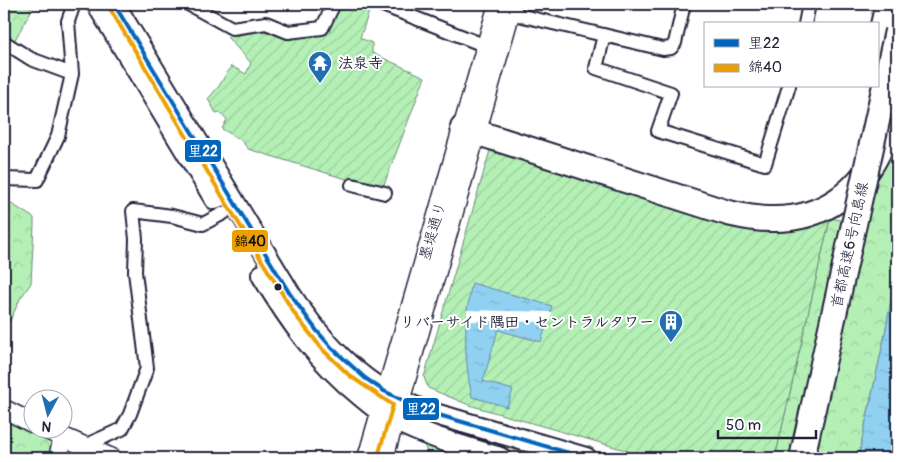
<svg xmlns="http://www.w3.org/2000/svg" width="901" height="462" font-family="Pangolin,'Klee One',sans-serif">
<defs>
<pattern id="park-crowns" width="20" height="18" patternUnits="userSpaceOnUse" patternTransform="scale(1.25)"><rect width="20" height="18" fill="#b4f0b5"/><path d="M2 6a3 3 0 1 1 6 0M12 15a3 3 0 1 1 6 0" fill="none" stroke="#9ace9d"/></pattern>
<pattern id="garden-furrows" width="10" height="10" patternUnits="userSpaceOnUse" patternTransform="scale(1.25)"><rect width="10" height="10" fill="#b4f0b5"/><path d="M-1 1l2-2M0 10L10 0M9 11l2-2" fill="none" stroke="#9ace9d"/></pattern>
<pattern id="water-ripples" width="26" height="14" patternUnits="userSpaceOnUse" patternTransform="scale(1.25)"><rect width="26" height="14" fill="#90d0f1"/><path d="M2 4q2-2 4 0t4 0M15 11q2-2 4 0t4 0" fill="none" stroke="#7cb2d0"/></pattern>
</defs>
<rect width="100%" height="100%" fill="#fff"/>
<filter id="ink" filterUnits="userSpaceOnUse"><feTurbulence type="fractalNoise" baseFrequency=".02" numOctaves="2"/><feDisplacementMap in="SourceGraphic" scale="10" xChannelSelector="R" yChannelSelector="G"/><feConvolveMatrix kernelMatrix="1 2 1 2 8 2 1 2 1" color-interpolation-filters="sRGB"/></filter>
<g filter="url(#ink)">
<!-- grass -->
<path fill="#b4f0b5" stroke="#6b8978" d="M 429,420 L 506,442 L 548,458 L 539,458 L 428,423 Z
M 423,443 L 471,458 L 430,458 Z"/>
<!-- park -->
<path fill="url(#park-crowns)" stroke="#6b8978" d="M 4,4 L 30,4 L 31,11 L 12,45 L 4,39 Z
M 897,57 L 897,267 L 884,339 L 858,458 L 775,458 L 830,218 L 846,221 Z
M 4,184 L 9,184 L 7,201 L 34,218 L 34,225 L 31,283 L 20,299 L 4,334 Z
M 4,419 L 47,439 L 51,444 L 51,458 L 4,458 Z"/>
<!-- garden -->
<path fill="url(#garden-furrows)" stroke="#6b8978" d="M 341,4 L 367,4 L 371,6 L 360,38 L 372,43 L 372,53 L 425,77 L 382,190 L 248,149 L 241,140 L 222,129 L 227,119 L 219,112 L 216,113 L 208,99 L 219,86 L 231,66 L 246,74 L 251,63 L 227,37 L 264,31 L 289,40 L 304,35 L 327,34 Z
M 491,147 L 722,223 C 765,235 788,238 830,218 L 775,458 L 653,458 L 469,405 L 428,388 L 424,377 Z"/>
<!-- water -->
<path fill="url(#water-ripples)" stroke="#648aa8" d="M 897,267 L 897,458 L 858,458 L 884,339 Z
M 472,283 L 552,306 L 541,342 L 498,330 L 483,381 L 513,390 L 507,407 L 472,397 C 464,358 463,322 472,283 Z"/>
<!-- pier -->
<path fill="#fff" d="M 467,310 L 552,312 L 549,322 L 466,321 Z"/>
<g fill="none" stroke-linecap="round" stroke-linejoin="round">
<defs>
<path id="street" d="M 188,4 L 232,28 L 266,23 L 288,32 L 322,28 L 334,4
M 380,4 L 486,46
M 510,13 L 663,49 L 671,48 L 675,43 L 684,4
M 805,24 L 809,4
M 604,35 L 596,68 L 671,93 L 658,131 L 765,164 L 789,86
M 4,42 L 31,59 L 72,74
M 4,179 L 37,180 L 58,136 L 72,74 L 68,21 L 74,4
M 352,185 L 385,193
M 84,446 L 122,429 L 130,414 L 147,368 L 135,272 L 136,239 L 133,211 L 172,216 L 203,224 L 224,213"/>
<path id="secondary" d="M 4,409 L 32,423
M 47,430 L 112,458
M 58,458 L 63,437
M 367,458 L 498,4
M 384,458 L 513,4"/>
<path id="primary" d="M 97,4 L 215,199
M 114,4 L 290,294 C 324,346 366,390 425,411 L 586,458
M 262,275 C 290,322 318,361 361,396 C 372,405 382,414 395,420 C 428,437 465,447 500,458"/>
<path id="highway" d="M 877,50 L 888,4
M 463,128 L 728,213 C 741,216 755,219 769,219 C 822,221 862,191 882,144 C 889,127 893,108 897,89"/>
</defs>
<!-- street casing -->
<use href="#street" stroke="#22223b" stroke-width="16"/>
<!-- secondary casing -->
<use href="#secondary" stroke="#22223b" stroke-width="21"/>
<!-- primary casing -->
<use href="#primary" stroke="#22223b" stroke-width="24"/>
<!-- highway casing -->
<use href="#highway" stroke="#22223b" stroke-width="28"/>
<!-- street -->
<use href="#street" stroke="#fff" stroke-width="12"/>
<!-- secondary -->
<use href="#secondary" stroke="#fff" stroke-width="18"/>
<!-- primary -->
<use href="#primary" stroke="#fff" stroke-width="20"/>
<!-- highway -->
<use href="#highway" stroke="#fff" stroke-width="24"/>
<defs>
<path id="highway-bridge" d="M 802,458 L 897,31"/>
</defs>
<!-- highway-bridge casing -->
<use href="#highway-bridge" stroke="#22223b" stroke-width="28" stroke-linecap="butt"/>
<!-- highway-bridge -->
<use href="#highway-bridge" stroke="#fff" stroke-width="24"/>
<defs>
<path id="bus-1" d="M 114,4 L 290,294 L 317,331 L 332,348 L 365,378 L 384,391 L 425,411 L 586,458"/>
<path id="bus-2" d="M 109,7 L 225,201 L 296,316 L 323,350 L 350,376 L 393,405 L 378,456"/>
</defs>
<!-- bus-1 casing -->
<use href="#bus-1" stroke="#fff" stroke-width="8"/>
<!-- bus-2 casing -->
<use href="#bus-2" stroke="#fff" stroke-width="8"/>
<!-- bus-1 -->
<use href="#bus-1" stroke="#0065bd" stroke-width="4"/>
<!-- bus-2 -->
<use href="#bus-2" stroke="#ec9f03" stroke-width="4"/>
</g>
</g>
<!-- icons -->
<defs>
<symbol id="temple-pin" viewBox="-11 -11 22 30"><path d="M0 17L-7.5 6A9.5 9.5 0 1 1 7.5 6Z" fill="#1f6fb2" stroke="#fff"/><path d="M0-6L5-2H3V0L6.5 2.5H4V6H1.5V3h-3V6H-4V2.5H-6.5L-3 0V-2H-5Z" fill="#fff"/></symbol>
<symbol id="building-pin" viewBox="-11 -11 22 30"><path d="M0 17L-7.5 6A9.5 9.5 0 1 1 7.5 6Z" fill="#1f6fb2" stroke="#fff"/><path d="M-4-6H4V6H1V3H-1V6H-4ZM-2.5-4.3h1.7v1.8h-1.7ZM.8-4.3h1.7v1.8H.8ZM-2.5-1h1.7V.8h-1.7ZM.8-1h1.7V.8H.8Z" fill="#fff"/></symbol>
</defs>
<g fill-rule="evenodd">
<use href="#temple-pin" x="306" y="49" width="28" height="38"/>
<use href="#building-pin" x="657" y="308" width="28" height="38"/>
</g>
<!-- markers -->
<circle fill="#22223b" stroke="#fff" stroke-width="2" cx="278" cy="287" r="4.5"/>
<g text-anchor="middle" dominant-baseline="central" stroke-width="4" stroke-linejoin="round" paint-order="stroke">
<!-- poi labels -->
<g font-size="15" font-weight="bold" fill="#22223b" stroke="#fff" text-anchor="start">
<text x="338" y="63">法泉寺</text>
<text x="654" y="322" text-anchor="end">リバーサイド隅田・セントラルタワー</text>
</g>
<!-- street labels -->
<g font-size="15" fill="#22223b" stroke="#fff">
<text transform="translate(433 231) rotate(-74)">墨堤通り</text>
<text transform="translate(850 245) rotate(-78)">首都高速6号向島線</text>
</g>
</g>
<g stroke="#fff" stroke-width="2">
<rect x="184" y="139" width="38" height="24" rx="5" fill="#0065bd"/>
<rect x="231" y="229" width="38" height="24" rx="5" fill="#ec9f03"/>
<rect x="402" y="397" width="38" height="24" rx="5" fill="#0065bd"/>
</g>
<g font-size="14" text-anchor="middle" font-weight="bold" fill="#fff">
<text x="203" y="156">里22</text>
<text x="421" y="414">里22</text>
</g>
<g font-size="14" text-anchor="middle" font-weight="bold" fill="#111">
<text x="250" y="246">錦40</text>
</g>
<!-- margin -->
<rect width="901" height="462" fill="none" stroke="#fff" stroke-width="20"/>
<rect x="10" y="10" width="881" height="442" fill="none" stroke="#22223b" stroke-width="2" filter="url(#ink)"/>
<!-- legend -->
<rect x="704" y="22" width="175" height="65" fill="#ffffff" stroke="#a7a7b1"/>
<rect x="714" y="39" width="25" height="8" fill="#0065bd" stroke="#a7a7b1"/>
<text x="748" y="48" font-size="15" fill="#22223b">里22</text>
<rect x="714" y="64" width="25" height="8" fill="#ec9f03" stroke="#a7a7b1"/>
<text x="748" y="72" font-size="15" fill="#22223b">錦40</text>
<!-- north arrow -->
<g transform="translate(48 414) rotate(187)"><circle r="24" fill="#ffffff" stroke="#a7a7b1"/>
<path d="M0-4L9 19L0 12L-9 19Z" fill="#1f6fb2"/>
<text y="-8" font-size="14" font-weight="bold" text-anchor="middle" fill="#22223b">N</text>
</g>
<!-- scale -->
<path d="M718 430v8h98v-8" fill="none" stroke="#22223b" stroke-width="2.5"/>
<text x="726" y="430" font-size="15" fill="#22223b" stroke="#ffffff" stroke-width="4" paint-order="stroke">50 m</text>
</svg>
